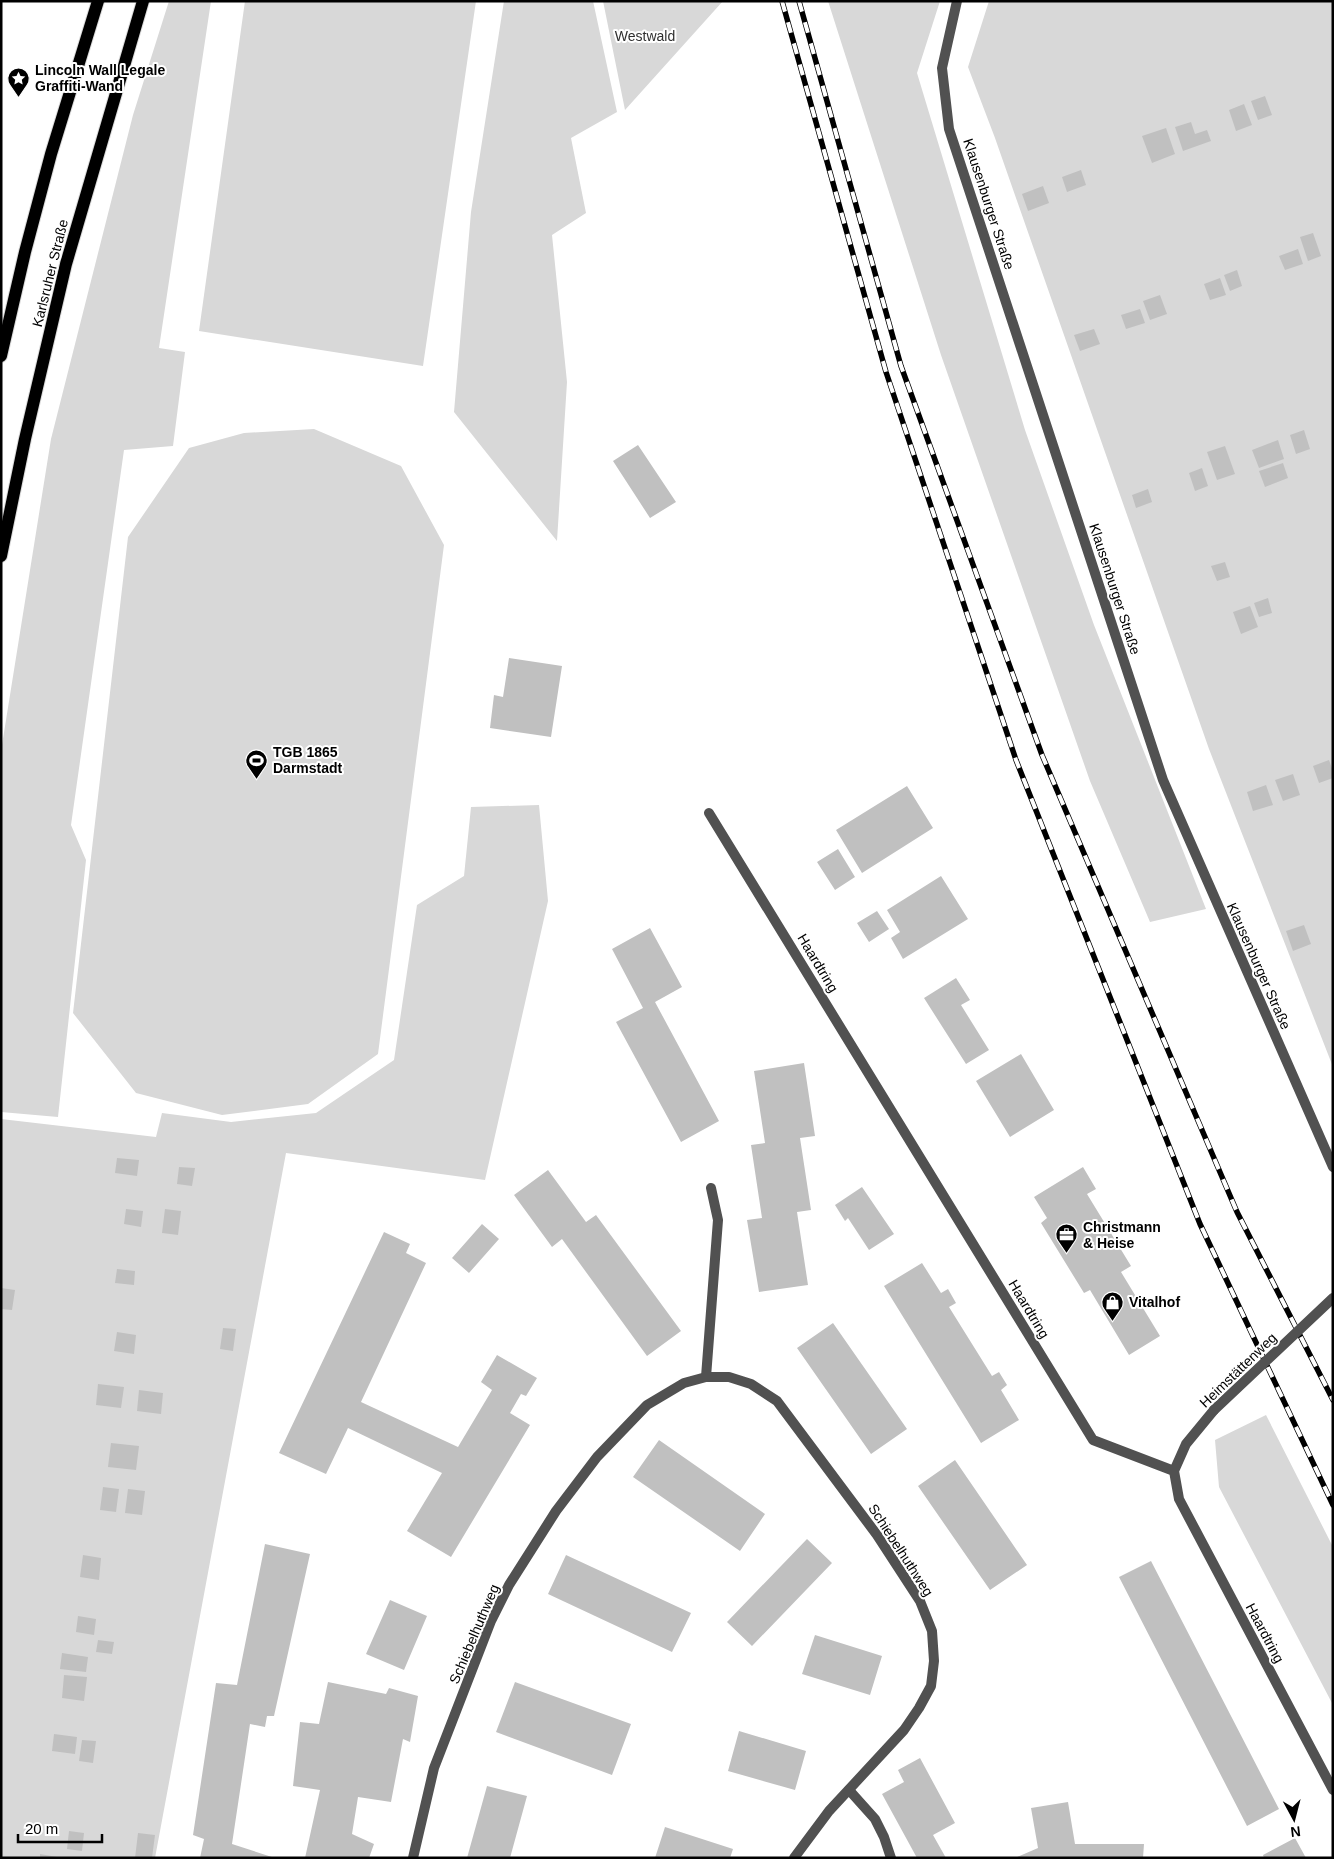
<svg xmlns="http://www.w3.org/2000/svg" width="1334" height="1859" font-family="Helvetica,sans-serif">
<rect width="100%" height="100%" fill="#fff"/>
<!-- green -->
<path fill="#d8d8d8" d="M 169,1 L 211,1 L 159,348 L 185,352 L 173,446 L 124,450 L 71,825 L 86,860 L 58,1117 L 1,1112 L 2,745 L 51,439 L 133,115 Z
M 245,1 L 476,1 L 423,366 L 199,331 Z
M 504,1 L 593,1 L 617,112 L 571,138 L 586,213 L 552,235 L 567,382 L 557,541 L 454,412 L 471,212 Z
M 603,1 L 723,1 L 625,110 Z
M 828,1 L 940,1 L 917,73 L 1025,430 L 1094,625 L 1206,909 L 1150,922 L 1090,781 L 941,355 Z
M 989,1 L 1333,1 L 1333,1067 L 1209,749 L 995,138 L 968,67 Z
M 314,429 L 401,466 L 444,545 L 378,1054 L 308,1104 L 222,1115 L 136,1093 L 73,1013 L 128,537 L 189,448 L 244,433 Z
M 539,805 L 548,901 L 485,1180 L 286,1153 L 155,1858 L 1,1858 L 1,1119 L 156,1137 L 162,1113 L 231,1122 L 316,1113 L 394,1060 L 417,905 L 464,876 L 471,807 Z
M 1266,1415 L 1333,1547 L 1333,1705 L 1219,1487 L 1215,1440 Z"/>
<!-- building -->
<path fill="#c0c0c0" d="M 1265,96 L 1272,115 L 1258,120 L 1251,101 Z
M 1244,104 L 1252,125 L 1236,131 L 1229,110 Z
M 1191,122 L 1195,134 L 1207,130 L 1211,141 L 1183,151 L 1175,127 Z
M 1166,128 L 1175,154 L 1152,163 L 1142,136 Z
M 1081,170 L 1086,185 L 1067,192 L 1062,177 Z
M 1043,186 L 1049,203 L 1028,211 L 1022,194 Z
M 1313,233 L 1321,256 L 1308,261 L 1300,237 Z
M 1298,249 L 1303,264 L 1285,270 L 1279,256 Z
M 1237,270 L 1242,286 L 1230,291 L 1224,275 Z
M 1220,278 L 1226,295 L 1210,300 L 1204,284 Z
M 1160,295 L 1167,314 L 1150,320 L 1143,301 Z
M 1140,309 L 1145,323 L 1126,329 L 1121,315 Z
M 1094,329 L 1100,344 L 1080,351 L 1074,335 Z
M 1304,430 L 1310,449 L 1296,454 L 1290,435 Z
M 1278,440 L 1284,459 L 1259,468 L 1252,450 Z
M 638,445 L 676,502 L 650,518 L 613,461 Z
M 1225,446 L 1235,474 L 1217,480 L 1207,452 Z
M 1283,463 L 1288,478 L 1265,487 L 1259,471 Z
M 1202,468 L 1208,486 L 1195,491 L 1189,473 Z
M 1148,489 L 1152,502 L 1136,508 L 1132,495 Z
M 1225,562 L 1230,577 L 1217,581 L 1211,566 Z
M 1268,598 L 1272,613 L 1259,617 L 1254,603 Z
M 1250,606 L 1258,627 L 1241,634 L 1233,612 Z
M 509,658 L 562,666 L 551,737 L 490,728 L 494,695 L 503,697 Z
M 1329,760 L 1333,771 L 1333,778 L 1319,783 L 1313,766 Z
M 1293,774 L 1300,795 L 1283,801 L 1275,780 Z
M 1266,785 L 1273,805 L 1253,811 L 1247,792 Z
M 907,786 L 933,828 L 862,873 L 836,830 Z
M 838,849 L 855,877 L 835,890 L 817,862 Z
M 941,876 L 968,919 L 903,959 L 891,938 L 900,932 L 887,910 Z
M 877,911 L 889,929 L 869,942 L 857,923 Z
M 1304,925 L 1311,944 L 1293,951 L 1286,931 Z
M 650,928 L 682,987 L 655,1002 L 719,1121 L 681,1142 L 616,1022 L 643,1008 L 612,949 Z
M 956,978 L 970,1000 L 961,1005 L 989,1050 L 966,1064 L 924,998 Z
M 1021,1054 L 1054,1110 L 1010,1137 L 976,1081 Z
M 804,1063 L 815,1136 L 800,1138 L 811,1210 L 797,1212 L 808,1285 L 759,1292 L 747,1220 L 762,1218 L 751,1145 L 765,1143 L 754,1071 Z
M 117,1158 L 139,1160 L 137,1176 L 115,1173 Z
M 179,1167 L 195,1168 L 192,1186 L 177,1184 Z
M 1083,1167 L 1096,1189 L 1087,1194 L 1131,1266 L 1121,1272 L 1160,1336 L 1129,1355 L 1090,1290 L 1084,1293 L 1041,1223 L 1047,1218 L 1034,1197 Z
M 548,1170 L 586,1222 L 596,1215 L 681,1331 L 647,1356 L 562,1239 L 552,1247 L 514,1195 Z
M 862,1187 L 894,1234 L 869,1250 L 848,1218 L 845,1221 L 835,1205 Z
M 126,1209 L 143,1211 L 141,1227 L 124,1224 Z
M 165,1209 L 181,1211 L 178,1235 L 162,1233 Z
M 482,1224 L 499,1239 L 469,1273 L 452,1258 Z
M 384,1232 L 410,1244 L 406,1253 L 426,1263 L 361,1402 L 458,1447 L 492,1390 L 481,1382 L 497,1355 L 537,1378 L 526,1396 L 521,1394 L 510,1413 L 530,1425 L 451,1557 L 407,1531 L 442,1473 L 348,1428 L 326,1474 L 279,1453 Z
M 922,1263 L 941,1293 L 948,1289 L 956,1303 L 949,1307 L 992,1376 L 999,1372 L 1007,1385 L 1001,1390 L 1019,1420 L 981,1443 L 884,1286 Z
M 117,1269 L 135,1271 L 134,1285 L 115,1283 Z
M 1,1288 L 15,1290 L 12,1310 L 1,1309 Z
M 833,1323 L 907,1429 L 871,1454 L 797,1348 Z
M 223,1328 L 236,1329 L 233,1351 L 220,1349 Z
M 117,1332 L 136,1335 L 134,1354 L 114,1351 Z
M 98,1384 L 124,1387 L 121,1408 L 96,1405 Z
M 139,1390 L 163,1393 L 161,1414 L 137,1411 Z
M 659,1440 L 765,1514 L 740,1551 L 633,1477 Z
M 111,1443 L 139,1446 L 136,1470 L 108,1467 Z
M 955,1460 L 1027,1565 L 990,1590 L 918,1486 Z
M 103,1487 L 119,1489 L 116,1512 L 100,1510 Z
M 128,1489 L 145,1491 L 142,1515 L 125,1513 Z
M 807,1539 L 832,1563 L 752,1646 L 727,1622 Z
M 265,1544 L 310,1554 L 274,1716 L 267,1716 L 265,1727 L 250,1724 L 232,1844 L 275,1858 L 200,1858 L 204,1839 L 193,1835 L 216,1683 L 237,1685 Z
M 83,1555 L 101,1558 L 99,1580 L 80,1577 Z
M 566,1555 L 691,1613 L 672,1652 L 548,1594 Z
M 1151,1561 L 1279,1809 L 1247,1826 L 1119,1577 Z
M 390,1600 L 427,1616 L 404,1670 L 366,1654 Z
M 78,1616 L 96,1619 L 94,1635 L 76,1632 Z
M 815,1635 L 882,1656 L 870,1695 L 802,1674 Z
M 98,1640 L 114,1642 L 112,1654 L 96,1652 Z
M 62,1653 L 88,1657 L 86,1672 L 60,1669 Z
M 64,1675 L 87,1677 L 84,1701 L 62,1698 Z
M 328,1682 L 386,1694 L 389,1688 L 418,1696 L 410,1742 L 403,1739 L 391,1802 L 358,1797 L 352,1834 L 374,1844 L 369,1858 L 305,1858 L 320,1790 L 293,1786 L 300,1722 L 319,1724 Z
M 515,1682 L 631,1724 L 612,1775 L 496,1732 Z
M 739,1731 L 806,1751 L 795,1790 L 728,1771 Z
M 54,1734 L 77,1737 L 75,1754 L 52,1751 Z
M 82,1740 L 96,1741 L 93,1763 L 79,1761 Z
M 920,1758 L 955,1823 L 933,1835 L 946,1858 L 917,1858 L 882,1794 L 904,1782 L 898,1770 Z
M 487,1786 L 527,1796 L 510,1858 L 467,1858 Z
M 1068,1802 L 1075,1844 L 1144,1844 L 1143,1858 L 1015,1858 L 1038,1848 L 1031,1808 Z
M 665,1827 L 733,1849 L 730,1858 L 655,1858 Z
M 69,1831 L 84,1833 L 82,1851 L 67,1849 Z
M 138,1833 L 155,1835 L 152,1858 L 135,1858 Z
M 1295,1838 L 1306,1858 L 1264,1858 L 1263,1855 Z
M 40,1854 L 57,1857 L 57,1858 L 40,1858 Z"/>
<g fill="none" stroke-linecap="round" stroke-linejoin="round">
<defs>
<path id="primary" d="M 1,356 L 25,252 L 51,154 L 98,1
M 1,556 L 25,439 L 66,264 L 143,1"/>
</defs>
<!-- primary casing -->
<use href="#primary" stroke="#dbdbdb" stroke-width="14"/>
<!-- lane -->
<path stroke="#515151" stroke-width="10" d="M 849,1790 L 875,1819 L 884,1837 L 891,1858"/>
<!-- street -->
<path stroke="#515151" stroke-width="10" d="M 957,1 L 942,68 L 949,129 L 1163,780 L 1333,1167
M 709,813 L 1093,1440 L 1174,1471
M 706,1377 L 718,1220 L 711,1188
M 1174,1471 L 1179,1499 L 1333,1790
M 1174,1471 L 1186,1444 L 1214,1410
M 413,1858 L 434,1768 L 491,1621 L 509,1585 L 556,1511 L 597,1457 L 647,1405 L 684,1383 L 706,1377 L 729,1377 L 751,1384 L 777,1401 L 877,1535 L 920,1601 L 932,1631 L 934,1661 L 931,1686 L 919,1708 L 904,1730 L 829,1811 L 794,1858"/>
<!-- primary -->
<use href="#primary" stroke="#000" stroke-width="12"/>
<defs>
<path id="rail" d="M 782,1 L 886,372 L 1016,760 L 1200,1224 L 1333,1505
M 799,1 L 901,366 L 1042,755 L 1237,1212 L 1333,1400"/>
</defs>
<!-- rail casing -->
<use href="#rail" stroke="#000" stroke-width="5.5"/>
<!-- rail -->
<use href="#rail" stroke="#fff" stroke-width="4" stroke-dasharray="11" stroke-linecap="butt"/>
<!-- street-bridge -->
<path stroke="#515151" stroke-width="10" d="M 1214,1410 L 1333,1298"/>
</g>
<!-- icons -->
<defs>
<symbol id="sight-pin" viewBox="-11 -11 22 30"><path d="M0 17L-7.5 6A9.5 9.5 0 1 1 7.5 6Z" fill="#000" stroke="#fff"/><path d="M0-6L1.8-2.2L6-1.7L2.9 1.2L3.7 5.4L0 3.3L-3.7 5.4L-2.9 1.2L-6-1.7L-1.8-2.2Z" fill="#fff"/></symbol>
<symbol id="stadium-pin" viewBox="-11 -11 22 30"><path d="M0 17L-7.5 6A9.5 9.5 0 1 1 7.5 6Z" fill="#000" stroke="#fff"/><path d="M0-5a6.5 5 0 1 0 0 10a6.5 5 0 1 0 0-10ZM-3.5-1.8h7v3.6h-7Z" fill="#fff"/></symbol>
<symbol id="office-pin" viewBox="-11 -11 22 30"><path d="M0 17L-7.5 6A9.5 9.5 0 1 1 7.5 6Z" fill="#000" stroke="#fff"/><path d="M-6-3h4V-5.5h4V-3h4V5H-6ZM-1-4.5V-3h2v-1.5ZM-6 0V1H6V0Z" fill="#fff"/></symbol>
<symbol id="shop-pin" viewBox="-11 -11 22 30"><path d="M0 17L-7.5 6A9.5 9.5 0 1 1 7.5 6Z" fill="#000" stroke="#fff"/><path d="M-5-2.5h2.3a2.7 3.5 0 0 1 5.4 0H5L5.5 6h-11ZM-1.5-2.5h3a1.5 2.3 0 0 0-3 0Z" fill="#fff"/></symbol>
</defs>
<g fill-rule="evenodd">
<use href="#sight-pin" x="6" y="66" width="25" height="34"/>
<use href="#stadium-pin" x="244" y="748" width="25" height="34"/>
<use href="#office-pin" x="1054" y="1222" width="25" height="34"/>
<use href="#shop-pin" x="1100" y="1290" width="25" height="34"/>
</g>
<g text-anchor="middle" dominant-baseline="central" stroke-width="4" stroke-linejoin="round" paint-order="stroke">
<!-- park labels -->
<g font-size="14" fill="#2f2f2f" stroke="#fff">
<text x="645" y="36">Westwald</text>
</g>
<!-- poi labels -->
<g font-size="14" font-weight="bold" fill="#000" stroke="#fff" text-anchor="start">
<text x="35" y="70">Lincoln Wall Legale<tspan x="35" dy="16">Graffiti-Wand</tspan></text>
<text x="273" y="752">TGB 1865<tspan x="273" dy="16">Darmstadt</tspan></text>
<text x="1083" y="1227">Christmann<tspan x="1083" dy="16">&amp; Heise</tspan></text>
<text x="1129" y="1302">Vitalhof</text>
</g>
<!-- street labels -->
<g font-size="14" fill="#000" stroke="#fff">
<text transform="translate(989 204) rotate(72)">Klausenburger Straße</text>
<text transform="translate(50 273) rotate(-76)">Karlsruher Straße</text>
<text transform="translate(1115 589) rotate(72)">Klausenburger Straße</text>
<text transform="translate(818 963) rotate(59)">Haardtring</text>
<text transform="translate(1259 966) rotate(66)">Klausenburger Straße</text>
<text transform="translate(1029 1309) rotate(59)">Haardtring</text>
<text transform="translate(1238 1370) rotate(-44)">Heimstättenweg</text>
<text transform="translate(901 1550) rotate(57)">Schiebelhuthweg</text>
<text transform="translate(1265 1633) rotate(62)">Haardtring</text>
<text transform="translate(474 1634) rotate(-67)">Schiebelhuthweg</text>
</g>
</g>
<!-- border -->
<rect width="1334" height="1859" fill="none" stroke="#000000" stroke-width="5"/>
<!-- north arrow -->
<g transform="translate(1294 1819) rotate(173)" stroke="#ffffff" stroke-width="4" paint-order="stroke">
<path d="M0-4L9 19L0 12L-9 19Z" fill="#000000"/>
<text y="-8" font-size="14" font-weight="bold" text-anchor="middle" fill="#000000">N</text>
</g>
<!-- scale -->
<path d="M18 1834v8h84v-8" fill="none" stroke="#000000" stroke-width="2.5"/>
<text x="25" y="1834" font-size="15" fill="#000000" stroke="#ffffff" stroke-width="4" paint-order="stroke">20 m</text>
</svg>
